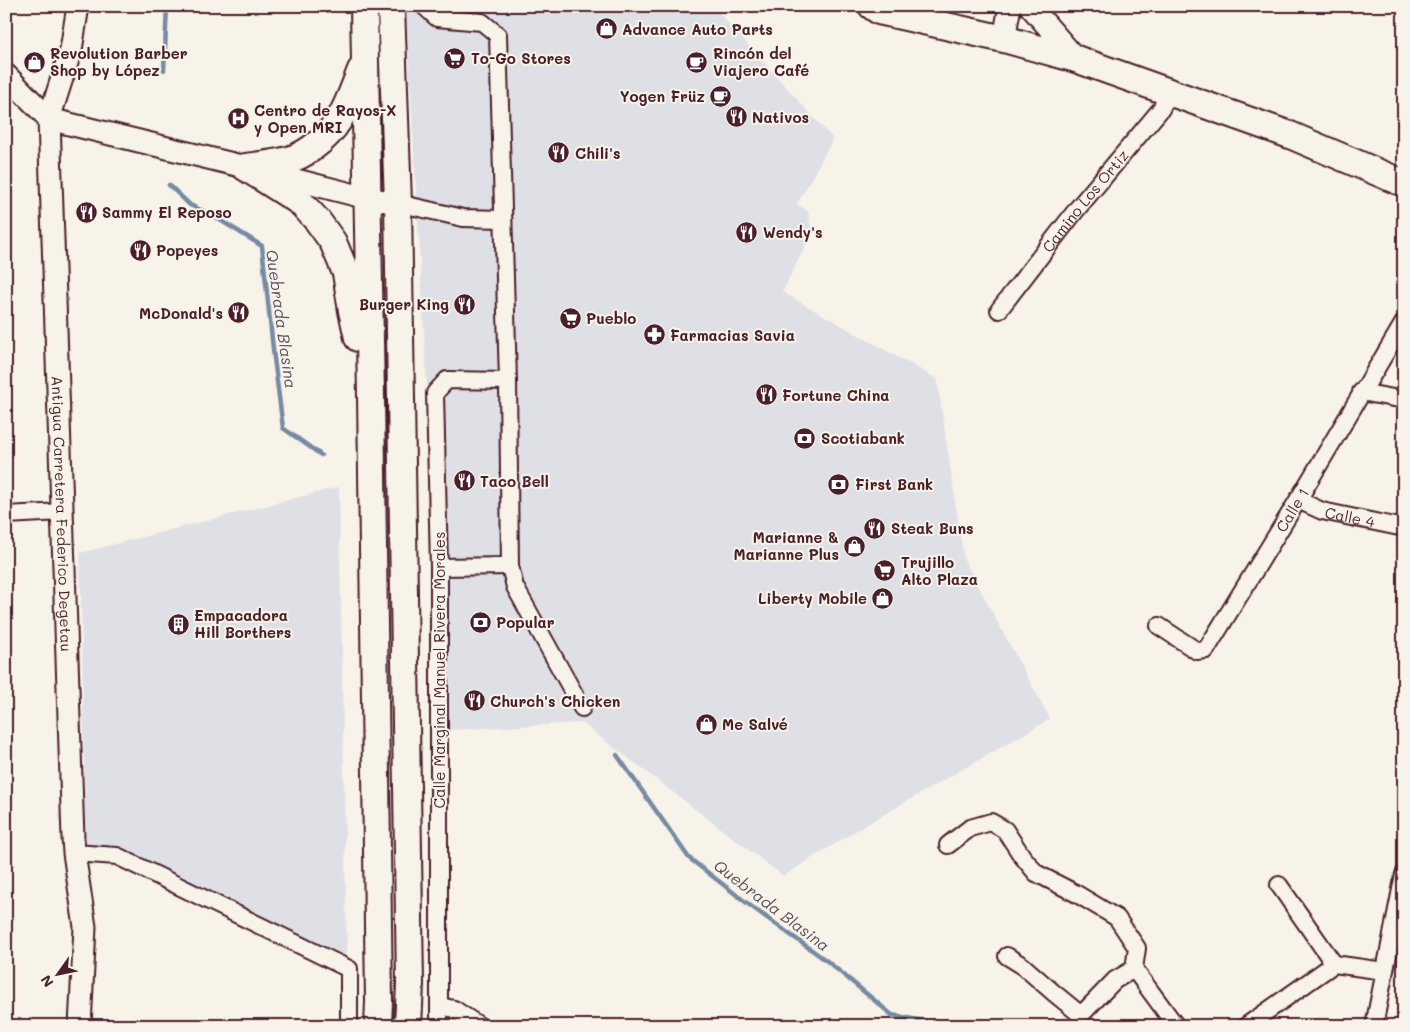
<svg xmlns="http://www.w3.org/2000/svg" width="1410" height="1032" font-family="Mali,sans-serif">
<rect width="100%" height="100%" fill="#f7f3e8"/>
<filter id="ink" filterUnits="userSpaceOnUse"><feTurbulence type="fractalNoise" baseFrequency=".02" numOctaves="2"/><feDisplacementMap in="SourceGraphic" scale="10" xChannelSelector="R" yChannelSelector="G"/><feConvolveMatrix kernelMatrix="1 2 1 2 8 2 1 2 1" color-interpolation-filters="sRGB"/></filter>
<g filter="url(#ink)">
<!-- built -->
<path fill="#dfdfe6" d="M 406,6 L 713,6 L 833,139 L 797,204 L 808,211 L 812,233 L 782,292 L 937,379 L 964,560 L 1050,719 L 857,830 L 783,876 L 582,723 L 446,730 Z
M 339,487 L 347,961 L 86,846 L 80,553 Z"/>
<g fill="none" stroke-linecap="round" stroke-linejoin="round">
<!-- stream -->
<path stroke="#768aa4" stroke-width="4.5" d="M 164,70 L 167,6
M 169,185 L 190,205 L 212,215 L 262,246 L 274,358 L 283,428 L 321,455
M 617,755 L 689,858 L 752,907 L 827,961 L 892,1015 L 949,1026"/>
<defs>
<g id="minor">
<path d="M 424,6 L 437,18 L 482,22 L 498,35 L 508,381 L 510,566 L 515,587 L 582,708"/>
<path d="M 398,203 L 463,218 L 503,219"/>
<path id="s1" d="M 999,310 L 1077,209 L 1161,109 L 1169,92"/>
<path d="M 1361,392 L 1404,400"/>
<path id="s2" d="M 1298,500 L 1322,511 L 1404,528"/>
<path d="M 6,515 L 62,512"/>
<path d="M 439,567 L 510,566"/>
<path id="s3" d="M 1159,626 L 1197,651 L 1206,650 L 1298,500 L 1404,322"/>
<path d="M 948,845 L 970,828 L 991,822 L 1005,830 L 1022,856 L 1036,873 L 1077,894 L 1117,918 L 1137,948 L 1134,969"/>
<path d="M 74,853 L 117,856 L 349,969 L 349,1026"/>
<path d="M 1279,885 L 1334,964"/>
<path d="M 1007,956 L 1023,966 L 1054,993 L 1081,1015 L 1115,980 L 1134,969"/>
<path d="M 1134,969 L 1176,1026"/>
<path d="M 440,1006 L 454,1009 L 480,1026"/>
<path d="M 439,1026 L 439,567 L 435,393 L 447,380 L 508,381"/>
<path d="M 1246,1026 L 1334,964 L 1384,971"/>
<path d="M 1374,1026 L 1404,874"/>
</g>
<g id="tertiary">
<path id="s4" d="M 78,6 L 71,50 L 49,119 L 73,838 L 74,853 L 85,927 L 80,1026"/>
<path d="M 1030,6 L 1076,59"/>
<path d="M 1004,39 L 1010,6"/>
<path d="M 6,75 L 49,119 L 245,167 L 367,198 L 398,203"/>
</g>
<path id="primary" d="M 364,6 L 371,396 L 379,1001 L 378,1026
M 391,6 L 398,203 L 410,984 L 408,1026
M 872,6 L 879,11 L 1004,39 L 1076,59 L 1290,135 L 1398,181 L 1404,182
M 245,167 L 300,202 L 317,220 L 333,242 L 346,273 L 352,311 L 358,338
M 245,167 C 259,165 274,164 288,160 C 296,158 305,153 312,148 C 342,127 348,102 361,70"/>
</defs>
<!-- minor casing -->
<use href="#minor" stroke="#4a1f2b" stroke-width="20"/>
<!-- tertiary casing -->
<use href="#tertiary" stroke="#4a1f2b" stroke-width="25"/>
<!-- primary casing -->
<use href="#primary" stroke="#4a1f2b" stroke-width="30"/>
<!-- minor -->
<use href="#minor" stroke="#f7f3e8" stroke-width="16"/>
<!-- tertiary -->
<use href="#tertiary" stroke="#f7f3e8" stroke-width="21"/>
<!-- primary -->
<use href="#primary" stroke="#f7f3e8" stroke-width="26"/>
</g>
</g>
<!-- icons -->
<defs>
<symbol id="shop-disc" viewBox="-11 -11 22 22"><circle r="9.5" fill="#4a1f2b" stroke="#f7f3e8"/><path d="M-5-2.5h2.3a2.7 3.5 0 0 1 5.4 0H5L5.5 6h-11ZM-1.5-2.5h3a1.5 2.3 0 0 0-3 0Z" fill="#fff"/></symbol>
<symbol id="supermarket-disc" viewBox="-11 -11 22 22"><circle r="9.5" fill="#4a1f2b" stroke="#f7f3e8"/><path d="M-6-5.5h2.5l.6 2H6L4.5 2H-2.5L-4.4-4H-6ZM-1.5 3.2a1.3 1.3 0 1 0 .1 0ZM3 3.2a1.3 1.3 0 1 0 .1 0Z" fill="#fff"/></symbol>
<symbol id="cafe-disc" viewBox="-11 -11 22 22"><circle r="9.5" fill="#4a1f2b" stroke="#f7f3e8"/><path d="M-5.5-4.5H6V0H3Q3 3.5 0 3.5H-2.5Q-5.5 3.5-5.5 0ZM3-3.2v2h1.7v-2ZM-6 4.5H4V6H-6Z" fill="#fff"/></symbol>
<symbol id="restaurant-disc" viewBox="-11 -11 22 22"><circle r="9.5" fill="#4a1f2b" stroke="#f7f3e8"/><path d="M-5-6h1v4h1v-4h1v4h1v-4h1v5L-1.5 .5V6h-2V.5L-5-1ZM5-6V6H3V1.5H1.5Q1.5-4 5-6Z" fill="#fff"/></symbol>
<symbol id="hospital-disc" viewBox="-11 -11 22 22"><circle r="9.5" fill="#4a1f2b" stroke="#f7f3e8"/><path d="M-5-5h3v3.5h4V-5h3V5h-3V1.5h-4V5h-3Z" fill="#fff"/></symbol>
<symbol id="pharmacy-disc" viewBox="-11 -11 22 22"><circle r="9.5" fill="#4a1f2b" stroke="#f7f3e8"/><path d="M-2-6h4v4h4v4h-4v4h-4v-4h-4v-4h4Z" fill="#fff"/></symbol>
<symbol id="bank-disc" viewBox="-11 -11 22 22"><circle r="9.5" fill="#4a1f2b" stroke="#f7f3e8"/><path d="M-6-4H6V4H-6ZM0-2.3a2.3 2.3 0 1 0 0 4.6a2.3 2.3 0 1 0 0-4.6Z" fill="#fff"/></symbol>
<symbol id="building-disc" viewBox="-11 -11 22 22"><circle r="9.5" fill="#4a1f2b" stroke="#f7f3e8"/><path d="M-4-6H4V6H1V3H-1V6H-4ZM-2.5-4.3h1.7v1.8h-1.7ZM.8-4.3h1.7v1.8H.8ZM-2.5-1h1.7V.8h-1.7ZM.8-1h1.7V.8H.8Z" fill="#fff"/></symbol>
</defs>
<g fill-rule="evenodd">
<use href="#shop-disc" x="594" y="16" width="25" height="25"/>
<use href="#supermarket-disc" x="442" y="46" width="25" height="25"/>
<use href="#shop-disc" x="22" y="50" width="25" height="25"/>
<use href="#cafe-disc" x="684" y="50" width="25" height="25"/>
<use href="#cafe-disc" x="708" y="84" width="25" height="25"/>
<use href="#restaurant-disc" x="724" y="104" width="25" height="25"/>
<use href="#hospital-disc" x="226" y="106" width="25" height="25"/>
<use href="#restaurant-disc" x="546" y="140" width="25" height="25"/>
<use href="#restaurant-disc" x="74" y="200" width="25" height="25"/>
<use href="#restaurant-disc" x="734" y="220" width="25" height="25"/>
<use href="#restaurant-disc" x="128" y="238" width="25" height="25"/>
<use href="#restaurant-disc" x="452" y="292" width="25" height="25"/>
<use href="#restaurant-disc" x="226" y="300" width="25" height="25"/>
<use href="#supermarket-disc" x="558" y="306" width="25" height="25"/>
<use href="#pharmacy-disc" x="642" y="322" width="25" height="25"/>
<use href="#restaurant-disc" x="754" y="382" width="25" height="25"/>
<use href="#bank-disc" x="792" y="426" width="25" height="25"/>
<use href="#restaurant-disc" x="452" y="468" width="25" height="25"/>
<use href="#bank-disc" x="826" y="472" width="25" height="25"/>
<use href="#restaurant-disc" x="862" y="516" width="25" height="25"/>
<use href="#shop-disc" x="842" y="534" width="25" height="25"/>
<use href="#supermarket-disc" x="872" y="558" width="25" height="25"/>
<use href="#shop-disc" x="870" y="586" width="25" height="25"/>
<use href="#bank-disc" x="468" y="610" width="25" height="25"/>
<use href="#building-disc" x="166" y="612" width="25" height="25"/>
<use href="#restaurant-disc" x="462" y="688" width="25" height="25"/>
<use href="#shop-disc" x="694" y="712" width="25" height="25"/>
</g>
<g text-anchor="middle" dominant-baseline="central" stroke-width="4" stroke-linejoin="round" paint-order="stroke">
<!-- poi labels -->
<g font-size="15" font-weight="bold" fill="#4a1f2b" stroke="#f7f3e8" text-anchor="start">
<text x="622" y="29">Advance Auto Parts</text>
<text x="50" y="53">Revolution Barber<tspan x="50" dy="17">Shop by López</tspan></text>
<text x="713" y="53">Rincón del<tspan x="713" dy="17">Viajero Café</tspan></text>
<text x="471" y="58">To-Go Stores</text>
<text x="705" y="96" text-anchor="end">Yogen Früz</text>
<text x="254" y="110">Centro de Rayos-X<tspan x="254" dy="17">y Open MRI</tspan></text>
<text x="752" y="117">Nativos</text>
<text x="575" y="153">Chili's</text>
<text x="102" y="212">Sammy El Reposo</text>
<text x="763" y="232">Wendy's</text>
<text x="156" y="250">Popeyes</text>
<text x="449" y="304" text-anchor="end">Burger King</text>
<text x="223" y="313" text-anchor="end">McDonald's</text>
<text x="586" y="318">Pueblo</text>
<text x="670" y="335">Farmacias Savia</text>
<text x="782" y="395">Fortune China</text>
<text x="821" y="438">Scotiabank</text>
<text x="480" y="481">Taco Bell</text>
<text x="855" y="484">First Bank</text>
<text x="891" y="528">Steak Buns</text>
<text x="839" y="537" text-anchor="end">Marianne &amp;<tspan x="839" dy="17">Marianne Plus</tspan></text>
<text x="901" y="562">Trujillo<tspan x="901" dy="17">Alto Plaza</tspan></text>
<text x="867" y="598" text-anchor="end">Liberty Mobile</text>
<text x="194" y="615">Empacadora<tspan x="194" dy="17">Hill Borthers</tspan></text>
<text x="496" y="622">Popular</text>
<text x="490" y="701">Church's Chicken</text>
<text x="722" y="724">Me Salvé</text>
</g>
<!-- street labels -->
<g font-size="15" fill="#4a1f2b" stroke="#f7f3e8">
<text stroke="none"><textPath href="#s1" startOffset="139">Camino Los Ortiz</textPath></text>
<text stroke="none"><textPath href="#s3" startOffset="219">Calle 1</textPath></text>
<text stroke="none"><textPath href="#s4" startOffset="512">Antigua Carretera Federico Degetau</textPath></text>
<text stroke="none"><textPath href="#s2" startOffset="55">Calle 4</textPath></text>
<text transform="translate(439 670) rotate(-90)">Calle Marginal Manuel Rivera Morales</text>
</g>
<!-- water labels -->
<g font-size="16" font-style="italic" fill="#5c4c5d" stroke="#f7f3e8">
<text transform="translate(282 319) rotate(82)">Quebrada Blasina</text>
<text transform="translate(772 905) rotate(37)">Quebrada Blasina</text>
</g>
</g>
<!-- margin -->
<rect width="1410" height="1032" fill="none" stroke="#f7f3e8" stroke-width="25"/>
<rect x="12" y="12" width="1385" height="1007" fill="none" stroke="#4a1f2b" stroke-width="2" filter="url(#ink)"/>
<!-- north arrow -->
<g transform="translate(58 974) rotate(237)" stroke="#f7f3e8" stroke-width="4" paint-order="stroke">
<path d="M0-4L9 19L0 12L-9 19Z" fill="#4a1f2b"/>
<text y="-8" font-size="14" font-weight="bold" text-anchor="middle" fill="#4a1f2b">N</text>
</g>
</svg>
